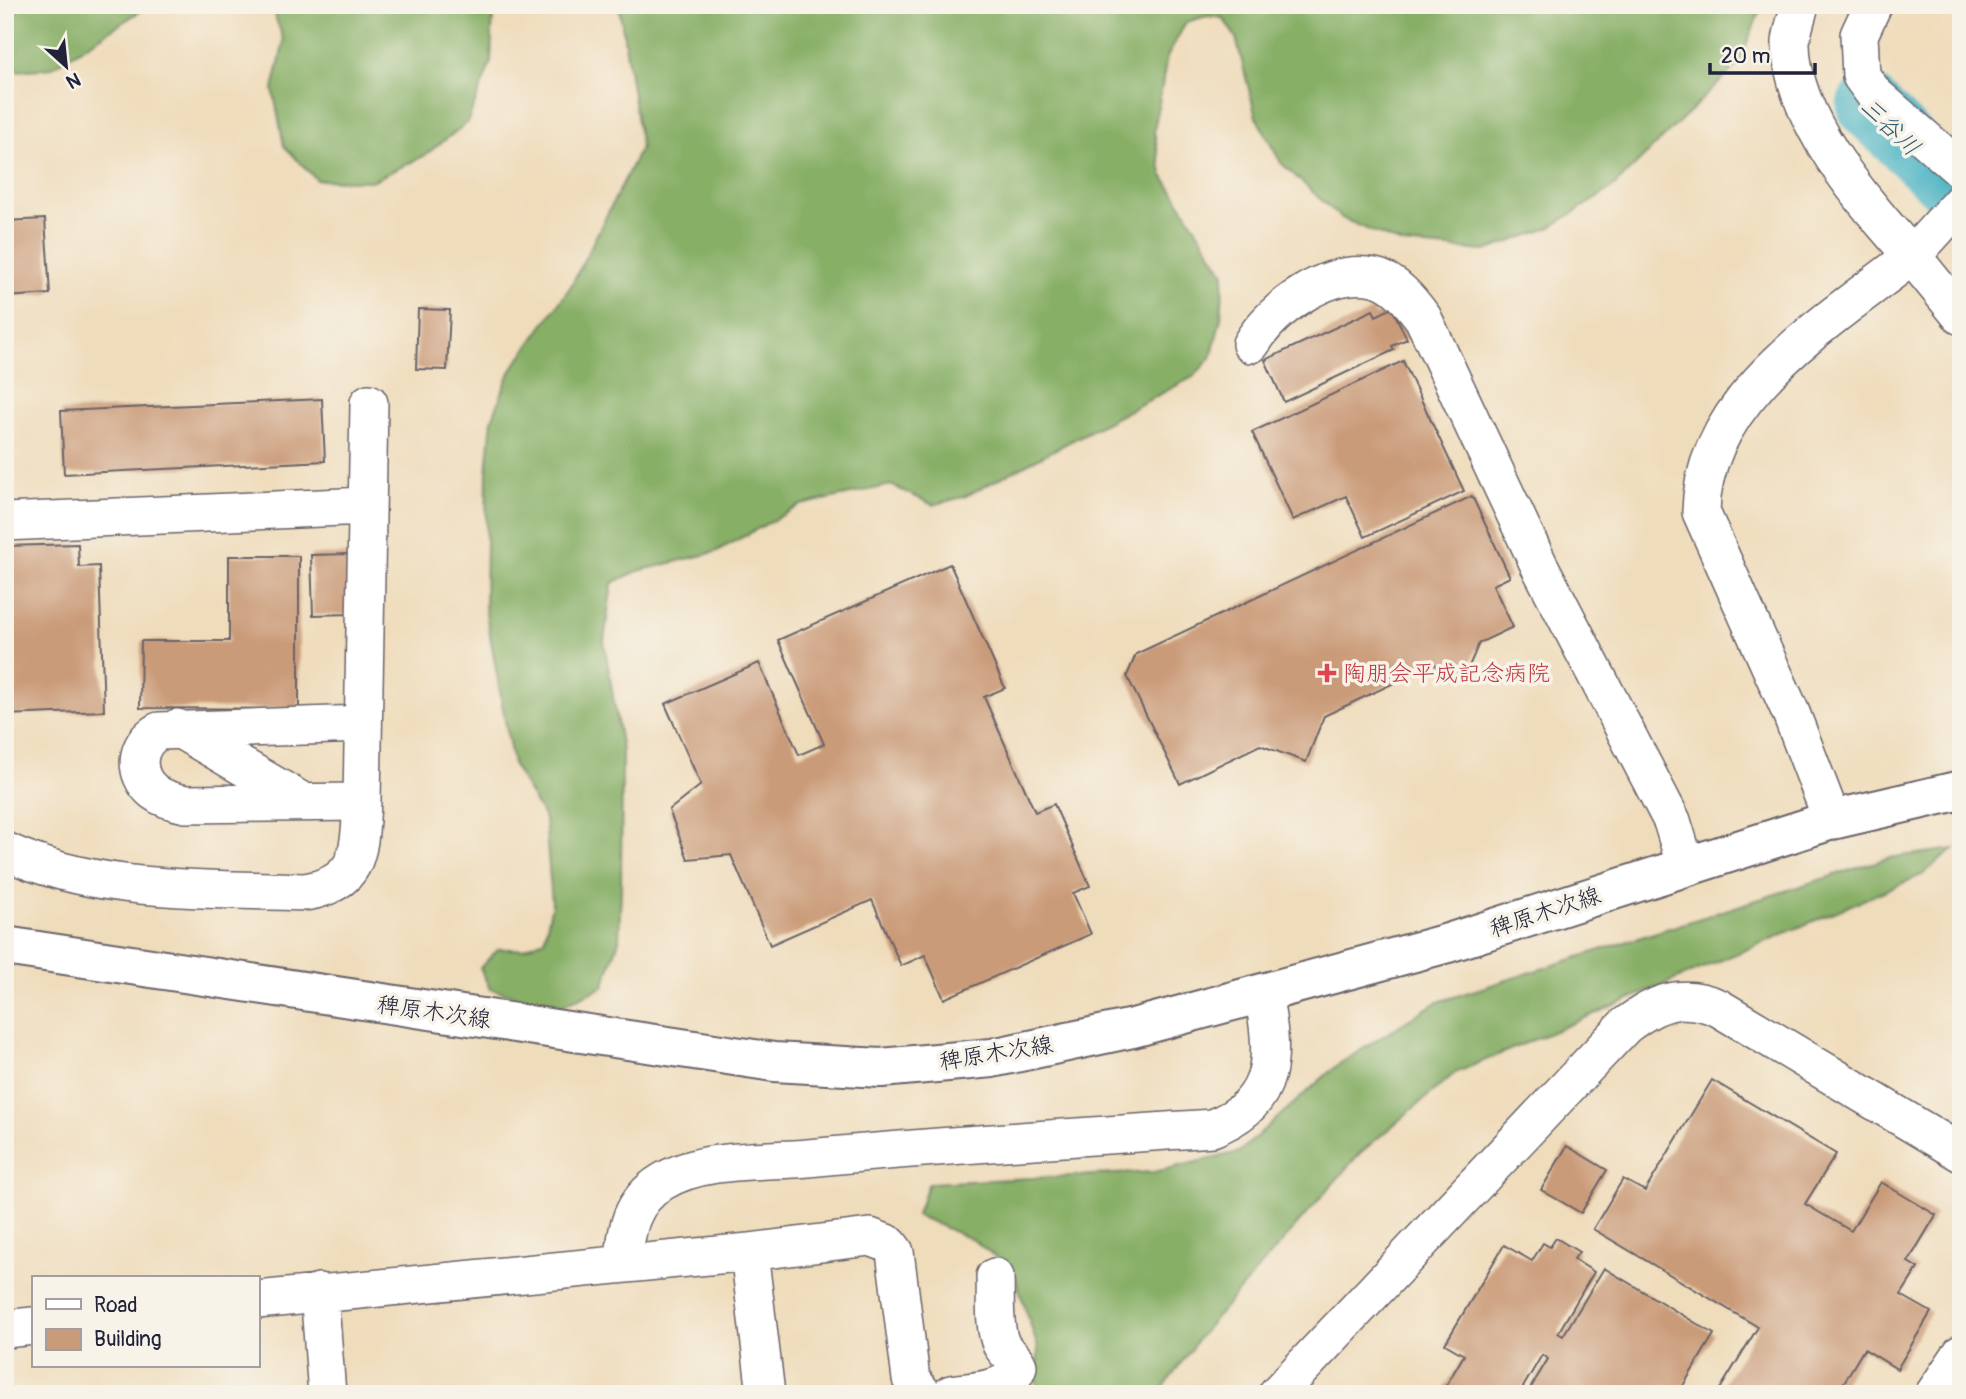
<svg xmlns="http://www.w3.org/2000/svg" width="1966" height="1399" font-family="Pangolin,'Klee One',sans-serif">
<rect width="100%" height="100%" fill="#f7f3e8"/>
<filter id="ink" filterUnits="userSpaceOnUse"><feTurbulence type="fractalNoise" baseFrequency=".0143" numOctaves="2"/><feDisplacementMap in="SourceGraphic" scale="14" xChannelSelector="R" yChannelSelector="G"/><feConvolveMatrix kernelMatrix="1 2 1 2 8 2 1 2 1" color-interpolation-filters="sRGB"/></filter>
<filter id="wash" filterUnits="userSpaceOnUse"><feTurbulence type="fractalNoise" baseFrequency=".00686" numOctaves="4" result="noise"/><feDisplacementMap in="SourceGraphic" scale="28" xChannelSelector="R" yChannelSelector="G"/><feGaussianBlur stdDeviation="1.57" result="paint"/><feColorMatrix in="noise" values="0 0 0 0 0 0 0 0 0 0 0 0 0 0 0 0 0 1.4 0 .05"/><feComposite in="paint" operator="in"/></filter>
<g filter="url(#wash)">
<rect width="100%" height="100%" fill="#efdcbb"/>
<!-- forest -->
<path fill="#87af66" stroke="#546850" stroke-width="2" d="M 5,5 L 150,5 L 51,68 L 5,72 Z
M 271,5 L 493,5 L 491,62 L 467,123 L 424,156 L 372,181 L 317,180 L 284,146 L 273,89 L 284,41 Z
M 619,5 L 1762,5 L 1740,62 L 1611,189 L 1549,228 L 1485,251 L 1402,244 L 1341,218 L 1281,163 L 1256,117 L 1236,38 L 1223,18 L 1207,16 L 1186,22 L 1167,57 L 1154,131 L 1162,174 L 1224,273 L 1221,318 L 1211,358 L 1193,377 L 966,496 L 933,505 L 891,485 L 801,505 L 715,552 L 638,571 L 612,583 L 604,641 L 622,751 L 621,889 L 619,940 L 603,987 L 559,1007 L 490,989 L 480,968 L 498,949 L 523,949 L 544,940 L 552,904 L 545,819 L 513,765 L 485,607 L 487,471 L 492,420 L 510,372 L 571,286 L 641,147 Z
M 1954,849 L 1922,875 L 1455,1073 L 1359,1154 L 1203,1332 L 1159,1394 L 1036,1394 L 1038,1348 L 1013,1270 L 973,1240 L 916,1215 L 929,1183 L 1154,1172 L 1239,1152 L 1336,1066 L 1435,1003 L 1888,858 Z"/>
<g fill="none" stroke-linecap="round" stroke-linejoin="round">
<!-- river -->
<path stroke="#46b2c4" stroke-width="63" d="M 1868,106 L 1961,196"/>
</g>
<g id="blocks">
<!-- building -->
<path fill="#ca9b79" d="M 45,219 L 50,294 L 5,297 L 5,221 Z
M 1392,308 L 1407,339 L 1392,346 L 1394,350 L 1284,402 L 1265,360 L 1373,310 L 1376,316 Z
M 418,309 L 450,310 L 447,370 L 416,369 Z
M 1403,361 L 1464,491 L 1365,537 L 1346,496 L 1293,520 L 1252,432 Z
M 322,399 L 325,461 L 64,474 L 61,411 Z
M 1472,496 L 1510,577 L 1493,585 L 1513,627 L 1479,643 L 1464,678 L 1434,664 L 1324,716 L 1306,762 L 1260,745 L 1180,784 L 1127,676 L 1136,654 Z
M 78,544 L 79,567 L 99,566 L 104,711 L 5,715 L 5,546 Z
M 350,554 L 351,614 L 313,615 L 311,555 Z
M 229,556 L 299,556 L 299,709 L 140,708 L 141,641 L 229,641 Z
M 950,564 L 1005,688 L 984,697 L 1035,812 L 1054,804 L 1090,886 L 1073,893 L 1091,934 L 944,999 L 925,955 L 901,966 L 872,900 L 770,945 L 731,855 L 688,859 L 669,810 L 701,785 L 665,704 L 759,663 L 799,755 L 824,744 L 778,640 Z
M 1712,1080 L 1836,1154 L 1805,1204 L 1851,1231 L 1881,1182 L 1936,1215 L 1908,1262 L 1918,1268 L 1901,1295 L 1931,1312 L 1897,1369 L 1864,1349 L 1837,1394 L 1717,1394 L 1758,1327 L 1593,1229 L 1623,1179 L 1645,1191 Z
M 1567,1146 L 1607,1170 L 1581,1213 L 1541,1190 Z
M 1556,1238 L 1579,1252 L 1574,1259 L 1594,1272 L 1558,1333 L 1563,1336 L 1604,1268 L 1714,1334 L 1678,1394 L 1527,1394 L 1548,1359 L 1542,1355 L 1519,1394 L 1441,1394 L 1464,1355 L 1445,1344 L 1504,1245 L 1532,1261 L 1543,1243 L 1550,1247 Z"/>
</g>
</g>
<g filter="url(#ink)">
<use href="#blocks" fill-opacity="0" stroke="#6a6368" stroke-width="2"/>
<g fill="none" stroke-linecap="round" stroke-linejoin="round">
<defs>
<path id="minor" d="M 1800,5 C 1797,17 1792,31 1791,42 C 1790,118 1865,203 1912,256 C 1831,320 1702,396 1701,512 L 1791,713 L 1832,820
M 1873,5 L 1859,35 L 1861,76 L 1875,95 L 1961,170
M 1961,202 L 1912,256 L 1961,316
M 1251,344 C 1274,307 1328,268 1374,277 C 1395,281 1411,302 1423,318 L 1539,565 L 1672,821 L 1686,867
M 5,522 L 366,506
M 177,728 L 303,802
M 362,802 L 186,804 C 175,802 163,799 154,792 C 133,775 134,744 159,731 L 363,724
M 5,851 C 98,894 206,888 305,892 C 361,883 359,850 362,802 L 369,403
M 749,1252 L 766,1394
M 624,1264 C 625,1231 631,1201 662,1182 C 703,1157 762,1162 808,1158 C 943,1145 1078,1137 1212,1128 C 1279,1102 1274,1054 1263,993
M 319,1292 L 327,1394
M 257,1300 L 749,1252 L 870,1237 L 889,1244 L 895,1252 L 911,1379 L 923,1394
M 5,1329 L 33,1326
M 951,1394 C 974,1390 1010,1392 1018,1366 C 1014,1356 1005,1353 1001,1344 C 993,1326 996,1297 995,1277
M 1277,1394 L 1625,1026 C 1656,1002 1682,992 1719,1008 L 1961,1153
M 1934,1394 L 1961,1354"/>
<path id="major" d="M 5,946 L 774,1062 L 881,1068 L 992,1058 L 1133,1028 L 1448,943 L 1832,820 L 1961,790"/>
</defs>
<!-- minor casing -->
<use href="#minor" stroke="#6a6368" stroke-width="40"/>
<!-- major casing -->
<use href="#major" stroke="#6a6368" stroke-width="42"/>
<!-- minor -->
<use href="#minor" stroke="#fff" stroke-width="37"/>
<!-- major -->
<use href="#major" stroke="#fff" stroke-width="38"/>
</g>
</g>
<!-- markers -->
<path fill="#e0444e" stroke="#f7f3e8" stroke-width="2.5" d="M1323.5 662.5h7v7h7v7h-7v7h-7v-7h-7v-7h7z"/>
<g text-anchor="middle" dominant-baseline="central" stroke-width="7" stroke-linejoin="round" paint-order="stroke">
<!-- health labels -->
<g font-size="23" fill="#be3a42" stroke="#f7f3e8" text-anchor="start">
<text x="1343" y="673">陶朋会平成記念病院</text>
</g>
<!-- street labels -->
<g font-size="23" fill="#22223b" stroke="#f7f3e8">
<text transform="translate(1545 912) rotate(-18)">稗原木次線</text>
<text transform="translate(434 1012) rotate(8)">稗原木次線</text>
<text transform="translate(996 1053) rotate(-9)">稗原木次線</text>
</g>
<!-- water labels -->
<g font-size="24" font-style="italic" fill="#305c72" stroke="#f7f3e8">
<text transform="translate(1890 127) rotate(44)">三谷川</text>
</g>
</g>
<!-- margin -->
<rect width="1966" height="1399" fill="none" stroke="#f7f3e8" stroke-width="28"/>
<!-- legend -->
<rect x="32" y="1276" width="228" height="91" fill="#f7f3e8" stroke="#a29fa3" stroke-width="2"/>
<rect x="46" y="1299" width="35" height="10" fill="#ffffff" stroke="#a29fa3" stroke-width="2"/>
<text x="94" y="1312" font-size="21" fill="#22223b">Road</text>
<rect x="46" y="1329" width="35" height="21" fill="#ca9b79" stroke="#a29fa3" stroke-width="2"/>
<text x="94" y="1346" font-size="21" fill="#22223b">Building</text>
<!-- north arrow -->
<g transform="translate(66 66) rotate(153)" stroke="#f7f3e8" stroke-width="5" paint-order="stroke">
<path d="M0-5L12 26L0 18L-12 26Z" fill="#22223b"/>
<text y="-10" font-size="19" font-weight="bold" text-anchor="middle" fill="#22223b">N</text>
</g>
<!-- scale -->
<path d="M1710 63v10h105v-10" fill="none" stroke="#22223b" stroke-width="3.5"/>
<text x="1721" y="63" font-size="21" fill="#22223b" stroke="#f7f3e8" stroke-width="5" paint-order="stroke">20 m</text>
</svg>
